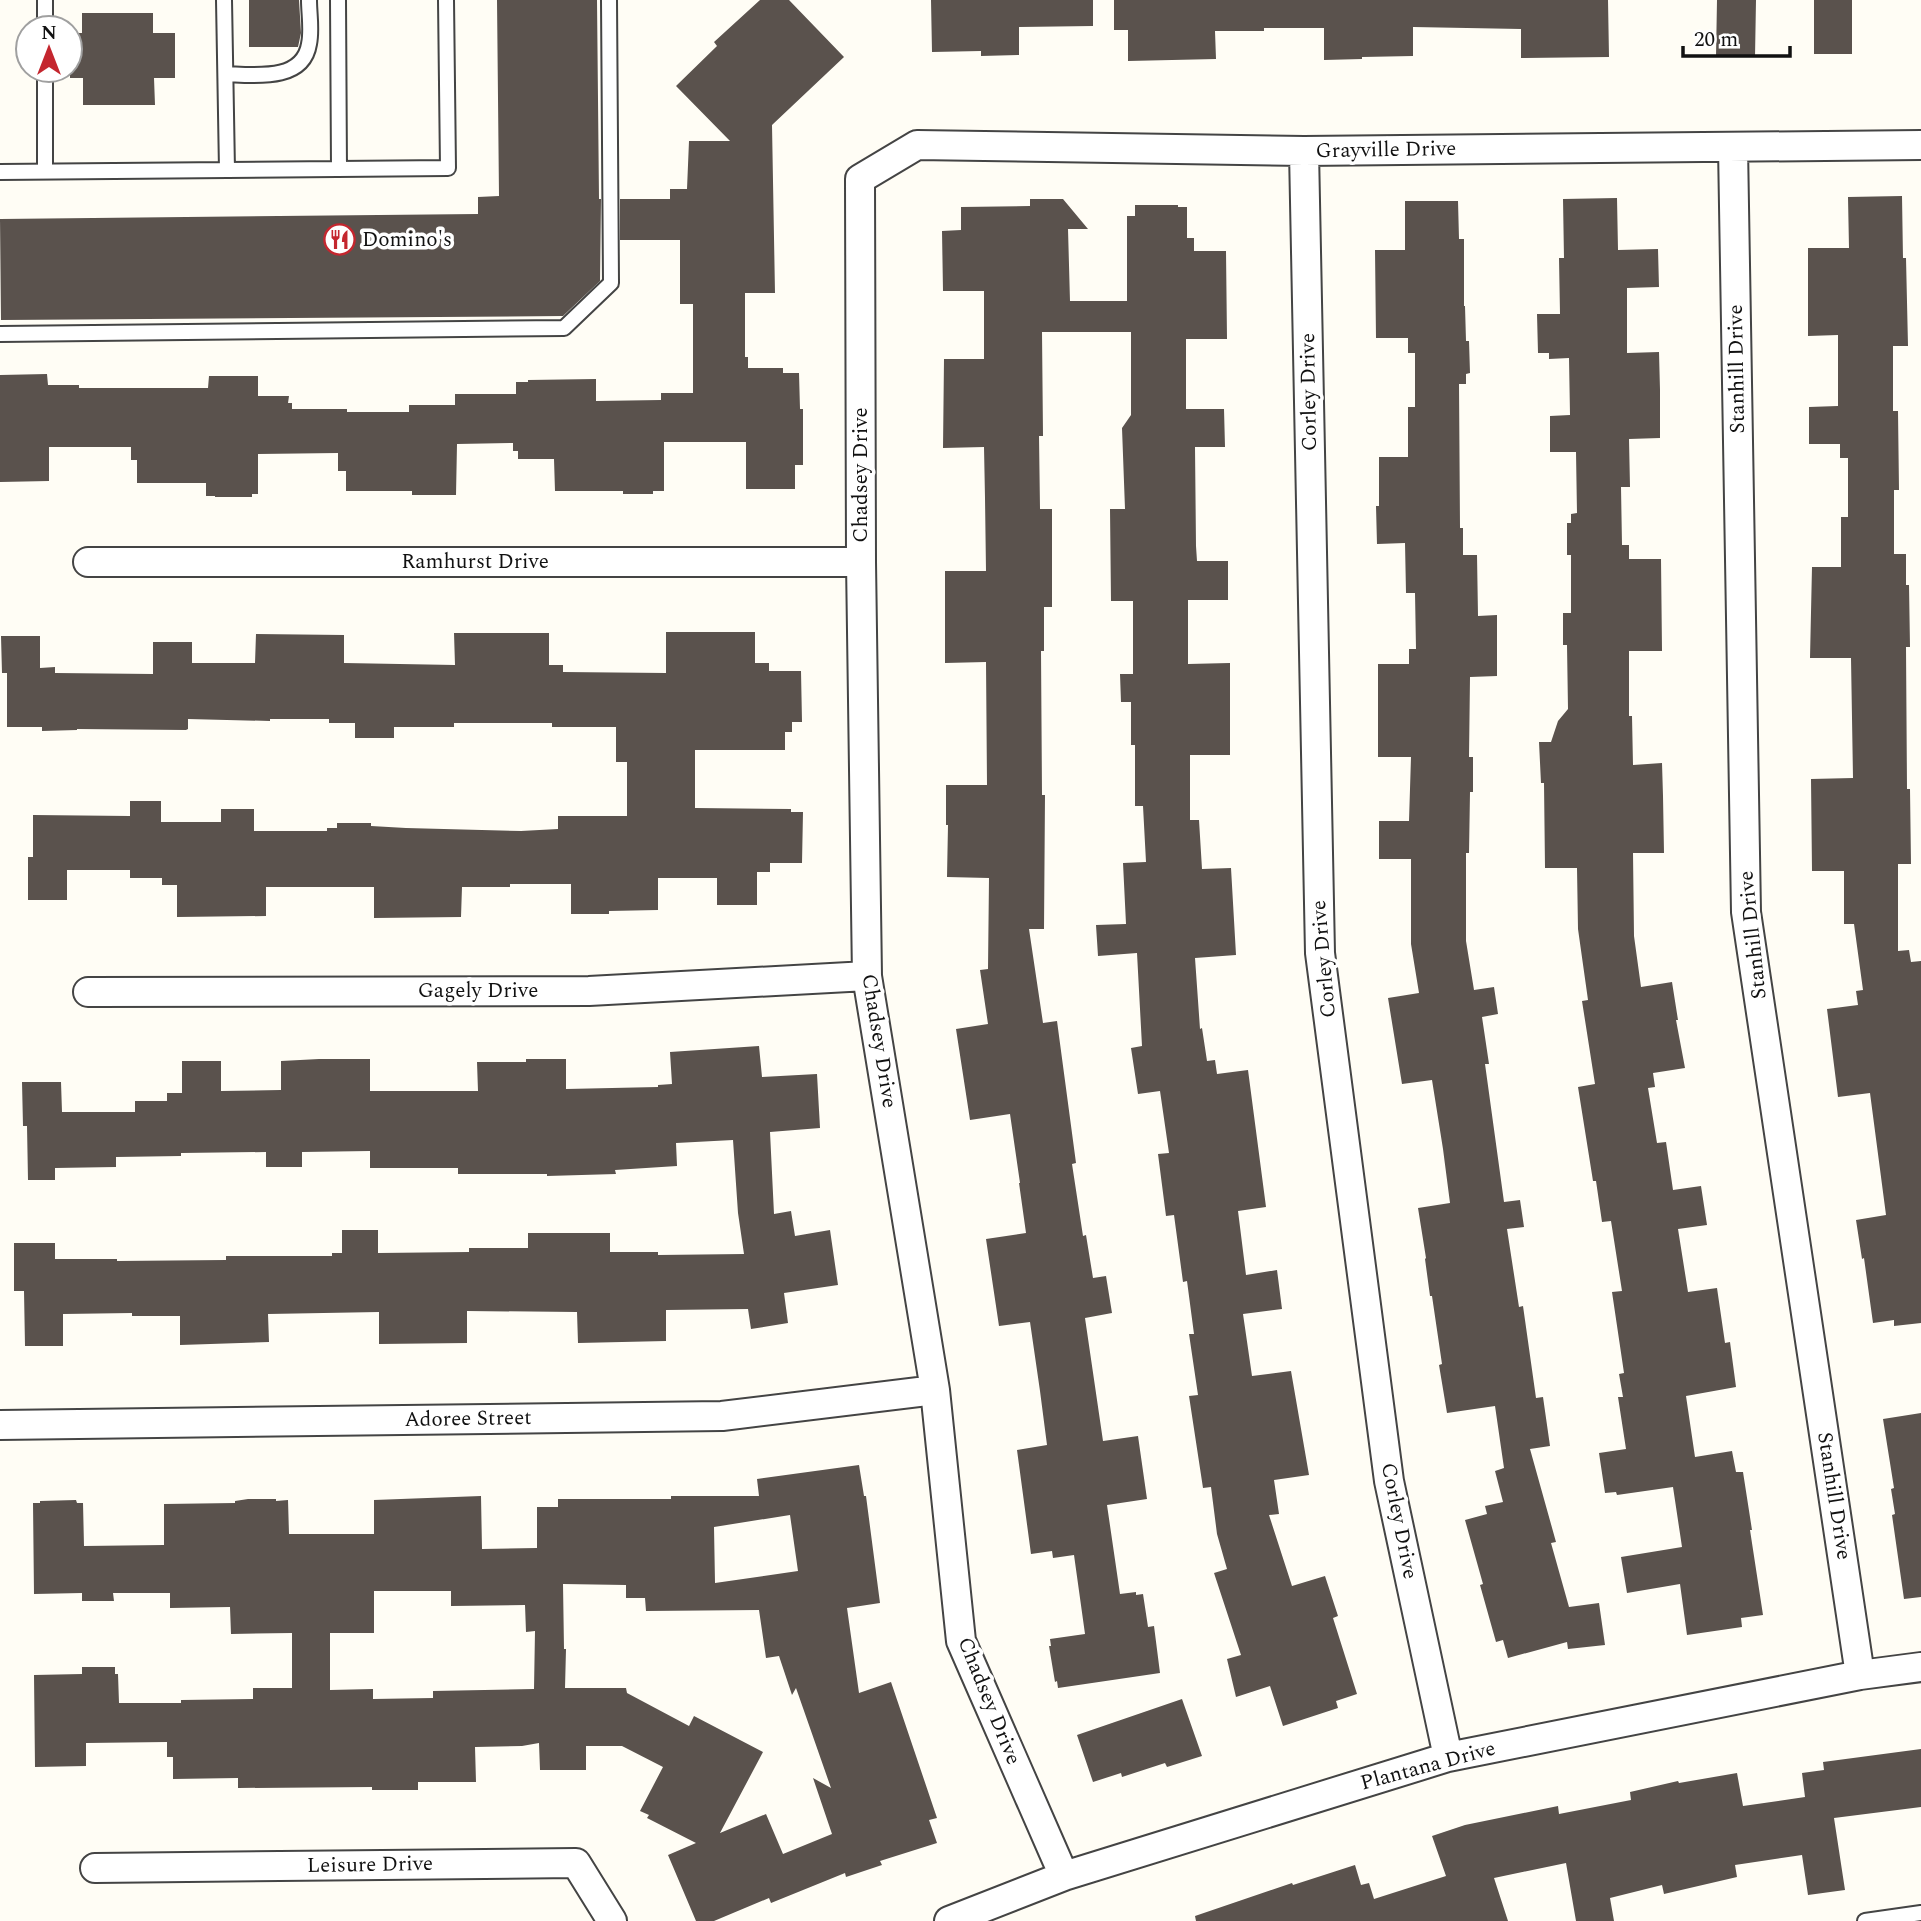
<svg xmlns="http://www.w3.org/2000/svg" width="1921" height="1921" font-family="Spectral,serif">
<rect width="100%" height="100%" fill="#fffdf5"/>
<!-- building -->
<path fill="#5a524d" fill-rule="evenodd" d="M 249,0 L 299,0 L 301,33 L 298,47 L 249,47 Z
M 497,0 L 597,0 L 599,199 L 601,199 L 600,281 L 563,316 L 1,320 L 0,219 L 478,214 L 478,197 L 499,196 Z
M 760,0 L 789,0 L 844,57 L 772,125 L 775,293 L 745,293 L 745,357 L 748,357 L 748,368 L 783,368 L 783,373 L 799,373 L 800,409 L 803,409 L 803,465 L 795,465 L 795,489 L 746,489 L 746,442 L 664,442 L 664,491 L 653,491 L 653,494 L 623,494 L 623,491 L 555,491 L 554,459 L 518,459 L 518,451 L 513,451 L 513,443 L 457,444 L 456,495 L 412,495 L 412,491 L 346,491 L 346,471 L 338,471 L 338,453 L 258,454 L 258,494 L 252,494 L 252,497 L 215,497 L 215,496 L 206,496 L 206,483 L 137,483 L 137,460 L 131,460 L 131,447 L 49,447 L 49,481 L 0,482 L 0,375 L 47,374 L 48,385 L 79,385 L 79,388 L 208,388 L 209,376 L 258,376 L 258,396 L 289,396 L 288,403 L 292,403 L 292,409 L 347,409 L 347,412 L 409,412 L 409,405 L 455,405 L 455,394 L 516,394 L 516,382 L 528,382 L 528,380 L 596,379 L 596,401 L 661,400 L 661,393 L 693,393 L 693,304 L 680,304 L 680,240 L 620,240 L 620,199 L 670,199 L 670,189 L 687,189 L 689,141 L 730,141 L 676,86 L 717,46 L 714,42 Z
M 931,0 L 1093,0 L 1093,26 L 1019,27 L 1019,55 L 981,56 L 981,51 L 932,52 Z
M 1114,0 L 1608,0 L 1609,57 L 1521,58 L 1521,29 L 1413,27 L 1413,56 L 1362,57 L 1362,59 L 1324,60 L 1324,28 L 1264,28 L 1264,31 L 1215,31 L 1216,59 L 1128,61 L 1128,30 L 1114,30 Z
M 1717,0 L 1756,0 L 1755,57 L 1716,57 Z
M 1814,0 L 1852,0 L 1852,54 L 1814,54 Z
M 82,13 L 153,13 L 153,33 L 175,33 L 175,78 L 154,78 L 155,105 L 83,105 L 83,78 L 70,78 L 70,33 L 82,33 Z
M 1902,196 L 1903,258 L 1906,258 L 1908,346 L 1893,346 L 1893,411 L 1898,411 L 1899,490 L 1894,490 L 1894,554 L 1906,554 L 1906,585 L 1909,585 L 1910,647 L 1906,647 L 1907,789 L 1910,789 L 1911,864 L 1898,864 L 1898,951 L 1909,950 L 1911,962 L 1921,961 L 1921,1323 L 1894,1326 L 1894,1320 L 1873,1323 L 1864,1258 L 1862,1259 L 1856,1220 L 1886,1215 L 1870,1093 L 1838,1097 L 1827,1009 L 1858,1005 L 1856,991 L 1863,990 L 1854,924 L 1844,924 L 1844,871 L 1812,871 L 1811,779 L 1853,778 L 1851,658 L 1810,658 L 1812,567 L 1841,567 L 1841,517 L 1848,517 L 1848,458 L 1840,458 L 1840,444 L 1809,444 L 1809,407 L 1838,406 L 1838,335 L 1808,336 L 1808,248 L 1849,248 L 1848,197 Z
M 1617,198 L 1618,250 L 1658,249 L 1659,287 L 1627,288 L 1627,353 L 1659,352 L 1660,390 L 1660,438 L 1629,439 L 1630,487 L 1621,487 L 1622,545 L 1629,545 L 1629,559 L 1661,559 L 1662,651 L 1629,651 L 1629,716 L 1632,716 L 1633,765 L 1662,763 L 1663,796 L 1664,853 L 1633,853 L 1634,936 L 1641,987 L 1672,982 L 1678,1020 L 1676,1020 L 1685,1068 L 1653,1073 L 1655,1087 L 1648,1088 L 1657,1143 L 1666,1142 L 1673,1190 L 1701,1186 L 1707,1225 L 1678,1229 L 1688,1292 L 1717,1288 L 1725,1343 L 1730,1342 L 1736,1387 L 1686,1396 L 1695,1457 L 1732,1451 L 1736,1472 L 1743,1472 L 1752,1530 L 1750,1530 L 1763,1615 L 1741,1618 L 1742,1627 L 1687,1635 L 1680,1584 L 1627,1593 L 1621,1557 L 1682,1547 L 1673,1487 L 1617,1495 L 1616,1492 L 1605,1493 L 1599,1453 L 1626,1449 L 1618,1397 L 1623,1397 L 1619,1374 L 1624,1373 L 1612,1292 L 1622,1291 L 1611,1221 L 1602,1222 L 1596,1181 L 1593,1181 L 1578,1087 L 1595,1084 L 1582,1001 L 1588,1000 L 1578,929 L 1577,868 L 1545,868 L 1544,783 L 1541,783 L 1539,742 L 1551,742 L 1558,721 L 1568,709 L 1567,645 L 1563,645 L 1563,613 L 1571,613 L 1571,555 L 1567,555 L 1567,523 L 1571,523 L 1571,514 L 1577,513 L 1576,452 L 1550,452 L 1550,416 L 1570,415 L 1569,358 L 1549,359 L 1549,353 L 1538,353 L 1537,314 L 1560,314 L 1559,258 L 1564,258 L 1563,199 Z
M 1030,199 L 1063,199 L 1088,229 L 1068,229 L 1070,301 L 1127,301 L 1127,216 L 1135,216 L 1135,205 L 1178,205 L 1178,207 L 1187,207 L 1187,238 L 1194,238 L 1194,251 L 1226,251 L 1227,339 L 1186,339 L 1186,409 L 1224,409 L 1225,447 L 1195,447 L 1196,546 L 1197,561 L 1228,561 L 1228,600 L 1188,600 L 1188,664 L 1230,663 L 1230,755 L 1190,755 L 1190,820 L 1199,820 L 1202,869 L 1231,868 L 1236,955 L 1195,958 L 1200,1029 L 1202,1028 L 1207,1061 L 1215,1060 L 1217,1074 L 1248,1070 L 1266,1207 L 1238,1211 L 1246,1275 L 1277,1270 L 1282,1309 L 1243,1314 L 1252,1376 L 1291,1371 L 1309,1475 L 1274,1480 L 1279,1514 L 1269,1515 L 1292,1586 L 1325,1576 L 1338,1616 L 1333,1618 L 1357,1694 L 1336,1701 L 1338,1708 L 1283,1726 L 1270,1686 L 1236,1697 L 1227,1659 L 1241,1655 L 1214,1573 L 1227,1569 L 1217,1534 L 1211,1487 L 1203,1488 L 1189,1396 L 1198,1395 L 1189,1334 L 1194,1334 L 1187,1281 L 1183,1282 L 1174,1215 L 1166,1216 L 1158,1154 L 1169,1153 L 1160,1091 L 1138,1094 L 1131,1048 L 1142,1046 L 1137,953 L 1098,956 L 1096,925 L 1126,924 L 1123,863 L 1146,862 L 1143,806 L 1135,806 L 1135,745 L 1131,745 L 1131,702 L 1121,702 L 1120,674 L 1133,674 L 1133,601 L 1111,601 L 1110,509 L 1125,509 L 1122,428 L 1131,415 L 1131,332 L 1042,332 L 1043,436 L 1039,436 L 1040,509 L 1052,509 L 1052,607 L 1044,607 L 1044,651 L 1041,651 L 1042,795 L 1045,795 L 1044,929 L 1029,929 L 1043,1023 L 1057,1021 L 1076,1163 L 1072,1164 L 1083,1236 L 1086,1235 L 1093,1278 L 1106,1276 L 1112,1313 L 1085,1318 L 1103,1441 L 1138,1436 L 1147,1499 L 1107,1505 L 1120,1594 L 1136,1592 L 1136,1595 L 1143,1594 L 1148,1627 L 1154,1626 L 1160,1673 L 1058,1688 L 1057,1681 L 1055,1682 L 1049,1646 L 1051,1646 L 1050,1639 L 1085,1634 L 1074,1555 L 1053,1558 L 1052,1551 L 1031,1554 L 1017,1450 L 1047,1445 L 1040,1391 L 1030,1322 L 999,1326 L 986,1239 L 1026,1233 L 1019,1183 L 1020,1183 L 1010,1114 L 970,1120 L 956,1029 L 988,1024 L 980,970 L 988,969 L 989,878 L 947,877 L 948,825 L 946,825 L 946,785 L 987,785 L 986,662 L 945,663 L 945,571 L 986,571 L 985,498 L 984,447 L 943,448 L 944,359 L 984,359 L 984,291 L 943,291 L 942,231 L 961,230 L 961,207 L 1030,206 Z
M 1405,201 L 1458,201 L 1459,239 L 1464,239 L 1464,306 L 1465,306 L 1466,341 L 1469,341 L 1470,373 L 1466,374 L 1466,384 L 1459,384 L 1460,528 L 1463,528 L 1463,555 L 1477,555 L 1478,616 L 1497,615 L 1497,676 L 1470,677 L 1469,757 L 1473,757 L 1473,792 L 1470,792 L 1469,853 L 1466,853 L 1466,941 L 1474,990 L 1494,987 L 1498,1014 L 1482,1017 L 1489,1064 L 1485,1064 L 1504,1202 L 1520,1200 L 1524,1227 L 1507,1229 L 1519,1307 L 1523,1306 L 1536,1398 L 1543,1397 L 1550,1446 L 1530,1449 L 1556,1542 L 1551,1543 L 1569,1607 L 1599,1603 L 1605,1645 L 1568,1649 L 1567,1642 L 1508,1658 L 1503,1640 L 1496,1642 L 1480,1585 L 1483,1584 L 1465,1520 L 1487,1514 L 1485,1506 L 1503,1502 L 1495,1471 L 1504,1468 L 1495,1406 L 1447,1413 L 1439,1365 L 1442,1364 L 1432,1296 L 1430,1296 L 1425,1259 L 1426,1258 L 1418,1208 L 1450,1203 L 1443,1149 L 1432,1080 L 1402,1084 L 1388,998 L 1419,993 L 1411,944 L 1411,859 L 1379,859 L 1379,821 L 1409,821 L 1411,757 L 1378,757 L 1378,664 L 1409,664 L 1409,649 L 1416,649 L 1415,593 L 1406,593 L 1405,543 L 1377,544 L 1376,506 L 1379,506 L 1379,457 L 1408,457 L 1408,407 L 1415,407 L 1415,353 L 1408,353 L 1408,338 L 1376,338 L 1375,250 L 1405,250 Z
M 666,632 L 755,632 L 755,663 L 769,663 L 769,671 L 801,671 L 802,722 L 792,722 L 792,732 L 785,732 L 785,750 L 695,750 L 695,808 L 791,809 L 791,812 L 803,812 L 802,863 L 770,863 L 770,872 L 757,872 L 757,905 L 717,905 L 717,878 L 658,878 L 658,910 L 609,911 L 609,914 L 571,914 L 571,884 L 510,884 L 510,887 L 462,887 L 461,917 L 374,918 L 374,887 L 266,887 L 266,916 L 177,917 L 177,885 L 162,885 L 162,878 L 130,878 L 130,870 L 67,870 L 67,900 L 28,900 L 28,857 L 33,857 L 33,815 L 130,816 L 130,801 L 161,801 L 161,822 L 221,822 L 221,809 L 254,809 L 254,831 L 327,831 L 327,828 L 337,828 L 337,823 L 371,823 L 371,826 L 406,828 L 521,831 L 558,829 L 558,816 L 627,816 L 627,762 L 616,762 L 616,727 L 552,727 L 552,723 L 454,723 L 454,727 L 394,727 L 394,738 L 355,738 L 355,723 L 329,723 L 329,719 L 270,719 L 270,721 L 188,719 L 188,729 L 186,730 L 77,729 L 77,730 L 42,731 L 42,727 L 7,727 L 7,673 L 2,673 L 1,636 L 40,636 L 40,668 L 55,667 L 55,673 L 153,674 L 153,642 L 192,642 L 192,663 L 255,663 L 256,634 L 344,635 L 344,663 L 455,665 L 454,633 L 549,633 L 549,665 L 563,665 L 563,672 L 666,673 Z
M 759,1046 L 762,1077 L 817,1074 L 820,1128 L 770,1132 L 774,1214 L 791,1211 L 795,1236 L 830,1230 L 838,1285 L 784,1293 L 788,1323 L 751,1329 L 748,1309 L 666,1310 L 666,1341 L 578,1343 L 577,1312 L 467,1311 L 467,1343 L 379,1344 L 379,1312 L 268,1314 L 269,1342 L 180,1345 L 180,1316 L 132,1316 L 132,1313 L 63,1314 L 63,1346 L 25,1346 L 24,1291 L 14,1291 L 14,1243 L 55,1243 L 55,1259 L 117,1259 L 117,1261 L 226,1260 L 226,1256 L 332,1256 L 332,1253 L 342,1253 L 342,1230 L 378,1230 L 378,1253 L 469,1252 L 469,1248 L 528,1248 L 528,1233 L 610,1233 L 610,1252 L 658,1252 L 658,1255 L 744,1254 L 738,1213 L 733,1140 L 676,1143 L 677,1166 L 615,1170 L 616,1174 L 547,1176 L 547,1174 L 458,1174 L 458,1168 L 370,1168 L 370,1151 L 302,1152 L 302,1167 L 266,1167 L 266,1152 L 181,1153 L 181,1156 L 116,1157 L 116,1167 L 55,1168 L 55,1180 L 28,1180 L 27,1126 L 23,1126 L 22,1082 L 61,1082 L 62,1112 L 135,1112 L 135,1101 L 167,1101 L 167,1093 L 182,1093 L 182,1061 L 221,1061 L 221,1091 L 281,1090 L 281,1061 L 319,1059 L 370,1059 L 370,1091 L 478,1091 L 477,1062 L 526,1062 L 526,1059 L 566,1059 L 566,1089 L 658,1087 L 658,1085 L 672,1084 L 670,1052 Z
M 1921,1413 L 1921,1597 L 1904,1599 L 1892,1515 L 1895,1514 L 1891,1489 L 1894,1488 L 1883,1419 Z
M 859,1465 L 864,1496 L 866,1496 L 880,1603 L 847,1608 L 859,1693 L 891,1682 L 937,1818 L 929,1820 L 937,1843 L 880,1861 L 882,1865 L 846,1877 L 845,1873 L 771,1903 L 769,1898 L 714,1921 L 696,1921 L 668,1855 L 696,1843 L 647,1818 L 649,1815 L 640,1811 L 663,1767 L 622,1746 L 586,1746 L 586,1770 L 540,1770 L 539,1743 L 522,1746 L 475,1747 L 476,1782 L 418,1782 L 418,1790 L 372,1790 L 372,1787 L 238,1788 L 238,1778 L 173,1779 L 173,1757 L 167,1757 L 167,1742 L 86,1743 L 86,1766 L 35,1767 L 34,1675 L 82,1674 L 82,1667 L 115,1667 L 115,1674 L 118,1674 L 119,1703 L 181,1703 L 181,1700 L 253,1699 L 253,1688 L 292,1688 L 292,1633 L 231,1634 L 230,1607 L 170,1608 L 170,1593 L 113,1593 L 114,1601 L 82,1601 L 82,1593 L 34,1594 L 33,1503 L 40,1503 L 40,1501 L 76,1500 L 77,1503 L 83,1503 L 84,1546 L 164,1545 L 164,1504 L 235,1503 L 235,1501 L 248,1499 L 276,1499 L 276,1501 L 288,1500 L 289,1534 L 374,1534 L 374,1500 L 481,1496 L 482,1549 L 537,1548 L 537,1507 L 558,1507 L 558,1499 L 671,1499 L 671,1496 L 759,1496 L 757,1479 ZM 790,1515 L 798,1571 L 715,1583 L 714,1527 ZM 563,1584 L 626,1585 L 626,1598 L 645,1598 L 646,1611 L 759,1610 L 766,1658 L 779,1656 L 792,1695 L 796,1688 L 831,1788 L 813,1778 L 832,1834 L 783,1854 L 766,1814 L 720,1833 L 763,1752 L 694,1716 L 689,1726 L 627,1693 L 626,1688 L 565,1688 L 566,1649 L 564,1649 ZM 374,1591 L 451,1591 L 451,1606 L 525,1605 L 526,1632 L 535,1631 L 534,1689 L 433,1691 L 433,1698 L 373,1699 L 373,1689 L 330,1690 L 330,1633 L 374,1633 Z
M 1182,1699 L 1202,1756 L 1167,1767 L 1165,1763 L 1122,1777 L 1121,1773 L 1093,1782 L 1077,1735 Z
M 1921,1749 L 1921,1807 L 1834,1818 L 1845,1890 L 1808,1895 L 1802,1855 L 1735,1865 L 1737,1877 L 1664,1894 L 1662,1885 L 1610,1898 L 1614,1921 L 1576,1921 L 1566,1863 L 1494,1878 L 1508,1921 L 1196,1921 L 1195,1916 L 1292,1883 L 1293,1885 L 1355,1865 L 1361,1885 L 1369,1883 L 1374,1899 L 1446,1876 L 1432,1836 L 1465,1825 L 1558,1806 L 1559,1814 L 1631,1800 L 1630,1792 L 1678,1781 L 1679,1783 L 1737,1773 L 1743,1806 L 1805,1797 L 1802,1773 L 1824,1770 L 1823,1762 Z"/>
<g fill="none" stroke-linecap="round" stroke-linejoin="round">
<defs>
<path id="lane" d="M 45,0 L 45,28
M 224,0 L 227,170
M 338,0 L 339,169
M 45,70 L 45,171
M 226,74 C 254,75 303,82 309,44 C 312,30 309,14 309,0
M 0,172 L 448,168 L 446,0
M 0,334 L 564,328 L 611,283 L 609,0
M 1865,1921 L 1921,1913"/>
<path id="street" d="M 1733,147 L 1746,912 L 1860,1675
M 1304,151 L 1320,953 L 1389,1481 L 1448,1757
M 88,562 L 861,562
M 88,992 L 589,991 L 867,976
M 0,1425 L 722,1416 L 935,1390
M 95,1868 L 576,1863 L 612,1921
M 1064,1876 L 961,1641 L 935,1390 L 867,976 L 861,562 L 860,179 L 917,145 L 1304,151 L 1921,145
M 949,1921 L 1064,1876 L 1448,1757 L 1860,1675 L 1921,1667"/>
</defs>
<!-- lane casing -->
<use href="#lane" stroke="#444" stroke-width="18"/>
<!-- street casing -->
<use href="#street" stroke="#444" stroke-width="32"/>
<!-- lane -->
<use href="#lane" stroke="#fff" stroke-width="14"/>
<!-- street -->
<use href="#street" stroke="#fff" stroke-width="28"/>
</g>
<!-- icons -->
<defs>
<symbol id="restaurant-ring" viewBox="-11 -11 22 22"><circle r="9.5" fill="#fff" stroke="#c4262e" stroke-width="1.5"/><path d="M-5-6h1v4h1v-4h1v4h1v-4h1v5L-1.5 .5V6h-2V.5L-5-1ZM5-6V6H3V1.5H1.5Q1.5-4 5-6Z" fill="#c4262e"/></symbol>
</defs>
<g fill-rule="evenodd">
<use href="#restaurant-ring" x="322" y="222" width="35" height="35"/>
</g>
<g text-anchor="middle" dominant-baseline="central" stroke-width="7" stroke-linejoin="round" paint-order="stroke">
<!-- street labels -->
<g font-size="21" fill="#111" stroke="#fff">
<text transform="translate(1386 150) rotate(-1)">Grayville Drive</text>
<text transform="translate(1737 369) rotate(-91)">Stanhill Drive</text>
<text transform="translate(1309 392) rotate(-91)">Corley Drive</text>
<text transform="translate(861 475) rotate(-90)">Chadsey Drive</text>
<text x="475" y="562">Ramhurst Drive</text>
<text transform="translate(1753 935) rotate(-96)">Stanhill Drive</text>
<text transform="translate(1324 959) rotate(-95)">Corley Drive</text>
<text x="478" y="991">Gagely Drive</text>
<text transform="translate(879 1041) rotate(81)">Chadsey Drive</text>
<text transform="translate(468 1419) rotate(-1)">Adoree Street</text>
<text transform="translate(1834 1496) rotate(81)">Stanhill Drive</text>
<text transform="translate(1399 1521) rotate(79)">Corley Drive</text>
<text transform="translate(989 1701) rotate(68)">Chadsey Drive</text>
<text transform="translate(1428 1766) rotate(-15)">Plantana Drive</text>
<text transform="translate(370 1865) rotate(-1)">Leisure Drive</text>
</g>
<!-- poi labels -->
<g font-size="21" fill="#111" stroke="#fff" text-anchor="start">
<text x="362" y="240">Domino's</text>
</g>
</g>
<!-- north arrow -->
<g transform="translate(49 49)"><circle r="33" fill="#ffffff" stroke="#a0a0a0" stroke-width="2"/>
<path d="M0-5L12 26L0 18L-12 26Z" fill="#c4262e"/>
<text y="-10" font-size="19" font-weight="bold" text-anchor="middle" fill="#111111">N</text>
</g>
<!-- scale -->
<path d="M1683 46v10h107v-10" fill="none" stroke="#111111" stroke-width="3.5"/>
<text x="1694" y="46" font-size="21" fill="#111111" stroke="#ffffff" stroke-width="5" paint-order="stroke">20 m</text>
</svg>
